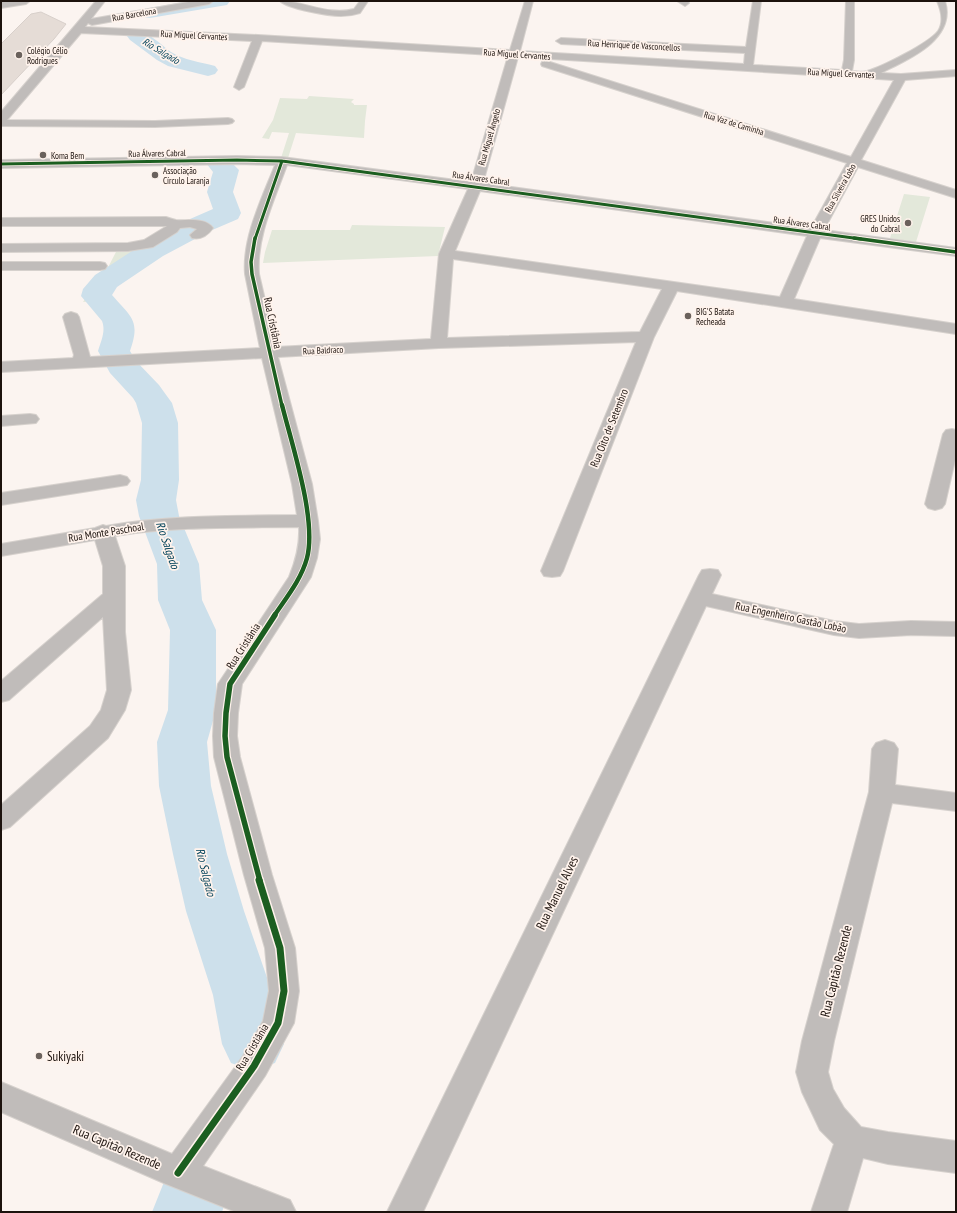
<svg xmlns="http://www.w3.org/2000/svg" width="957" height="1213" font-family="'PT Sans Narrow',sans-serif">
<rect width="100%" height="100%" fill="#fbf4f0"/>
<!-- green -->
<path fill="#e3e8da" d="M 309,96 L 354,99 L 351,102 L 354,104 L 354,105 L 367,105 L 365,121 L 364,138 L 296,133 L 288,158 L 281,158 L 289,133 L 272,132 L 269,139 L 262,138 L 273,120 L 280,98 L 307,99 Z
M 904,194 L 930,197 L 916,242 L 890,238 Z
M 352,225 L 445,227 L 438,256 L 263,263 L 265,252 L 272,230 L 350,230 Z
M 117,250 L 161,250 L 151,256 L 136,270 L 130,270 L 101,292 L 101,295 L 106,300 L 112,300 L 119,313 L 128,321 L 125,321 L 126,326 L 122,343 L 125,343 L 123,354 L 112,354 L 111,343 L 113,342 L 112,339 L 115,336 L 113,331 L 117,330 L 116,322 L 111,323 L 95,301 L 83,302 L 97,281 L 101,281 Z"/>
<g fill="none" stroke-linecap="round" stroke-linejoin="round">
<!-- river -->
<path fill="#cde0eb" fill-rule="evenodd" d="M 189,1 L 230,1 L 227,5 L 221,6 L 150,18 L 144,17 L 141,13 L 144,9 Z
M 137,30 C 150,33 160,44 171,52 C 184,60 200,62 215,66 L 218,70 L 215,74 L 208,76 L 168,66 L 157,60 L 130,40 L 127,36 L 130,32 Z
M 218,156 L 227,158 L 239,170 L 233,192 L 241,213 L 238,219 L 210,231 L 163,256 L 117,287 L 112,295 C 131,317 141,320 130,351 L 136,361 L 159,385 L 164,392 L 172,403 L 178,423 L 179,480 L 176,500 L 179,516 L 199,564 L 202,600 L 216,630 L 216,710 L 207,742 L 211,786 L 227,854 L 244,911 L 273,995 L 284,1044 L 275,1063 L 253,1071 L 231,1063 L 222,1044 L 213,995 L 186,911 L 173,854 L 159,786 L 157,742 L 168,710 L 170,630 L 158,600 L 157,564 L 139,516 L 136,500 L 141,480 L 142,423 L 136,403 L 133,398 L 110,373 L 98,351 C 101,341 106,331 102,321 L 81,296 L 83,289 L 95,275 L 143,244 L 190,219 L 213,209 L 207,192 L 213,172 L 206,163 L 209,158 Z
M 193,1162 L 218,1172 L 228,1195 L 222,1212 L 152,1212 L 168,1172 Z"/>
</g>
<!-- building -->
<path fill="#e5dcd6" stroke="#d8d0cb" d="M 41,12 L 66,24 L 54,39 L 1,95 L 1,44 L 31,14 Z"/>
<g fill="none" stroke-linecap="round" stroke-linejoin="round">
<defs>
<path id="minor" d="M 9,1 L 30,1 L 26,4 L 1,8 L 1,2 Z
M 96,1 L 105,1 L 91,19 L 194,1 L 213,1 L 209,4 L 92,25 L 88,23 L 85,27 L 258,35 L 510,50 L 525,1 L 533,1 L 520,51 L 744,64 L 745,53 L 561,44 L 556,41 L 561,38 L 746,47 L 753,1 L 761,1 L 753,65 L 842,70 L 844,60 L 846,1 L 854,1 L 854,60 L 852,71 C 857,71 863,73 867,71 C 882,67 929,43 938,31 C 944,22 941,10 937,1 L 945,1 C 957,40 907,60 881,73 L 901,74 L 956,70 L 956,76 L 905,80 L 861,160 L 956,190 L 956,198 L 858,167 L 824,230 L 956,248 L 956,256 L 820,238 L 794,299 L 956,324 L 956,334 L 677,291 L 654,337 L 563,571 L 560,576 L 552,577 L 544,576 L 541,571 L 636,342 L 439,348 L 278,357 L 312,484 L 318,521 L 320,539 L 317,558 L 311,577 L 242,684 L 238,713 L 237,736 L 240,757 L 272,875 L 295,948 L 299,991 L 294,1023 L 265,1076 L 203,1166 L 290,1200 L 296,1212 L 236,1212 L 166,1184 L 1,1112 L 1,1082 L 172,1154 L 243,1056 L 263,1021 L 269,991 L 265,948 L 244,875 L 214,757 L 213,736 L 214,713 L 218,684 L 289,577 C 296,560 300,545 299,527 C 237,528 175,526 115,536 L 125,566 L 125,632 L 131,690 L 125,710 L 108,738 L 10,827 L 1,830 L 1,805 L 90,726 L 101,710 L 107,690 L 103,617 L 9,700 L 1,702 L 1,681 L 103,594 L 103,566 L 95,540 L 1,556 L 1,544 L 95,528 L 103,525 L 106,526 C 169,515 233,516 297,515 L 292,484 L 262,358 L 1,372 L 1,362 L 73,358 L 74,355 L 63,317 L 65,314 L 71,312 L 77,314 L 79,317 L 90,357 L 260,348 L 245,274 C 242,238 262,198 275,165 L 237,164 L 1,168 L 1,160 L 237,156 L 282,157 L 471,182 L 508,56 L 262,41 L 244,87 L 239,90 L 234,87 L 252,41 L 81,33 L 7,120 L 155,121 L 228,118 L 232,119 L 234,121 L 232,123 L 228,124 L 155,127 L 1,126 L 1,112 ZM 518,57 L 846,77 L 894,80 L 851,157 L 550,62 L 542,62 L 541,64 L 542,66 L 847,163 L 811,228 L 483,183 ZM 287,165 L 468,189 L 439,254 L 431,339 L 276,347 L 259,274 C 256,237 275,199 287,165 ZM 480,191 L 807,236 L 780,297 L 455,251 ZM 453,259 L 662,289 L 640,332 L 447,338 Z
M 280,1 C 304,1 329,16 354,9 L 360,1 L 368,1 L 360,13 C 354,15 348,16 341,16 C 329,16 288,9 280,1 Z
M 677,1 L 688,1 L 689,3 L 685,6 Z
M 166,217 C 169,218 172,219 176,220 C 187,221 205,217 213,228 C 208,235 201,240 192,238 L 190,235 L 197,229 L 190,227 L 180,228 L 177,232 L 153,247 L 128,251 L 1,252 L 1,244 L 128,243 L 144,240 L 167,226 L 1,226 L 1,218 Z
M 1,262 L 100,262 L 105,263 L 107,266 L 105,269 L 100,270 L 1,270 Z
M 30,414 L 36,415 L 39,419 L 36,423 L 1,426 L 1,416 Z
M 952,429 L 956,430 L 956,456 L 945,504 L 942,508 L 935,510 L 928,508 L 925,504 L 943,434 L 946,430 Z
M 120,475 L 127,477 L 130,481 L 127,485 L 1,505 L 1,493 Z
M 710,569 L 718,570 L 721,575 L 712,594 L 834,621 L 859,624 L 911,621 L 956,622 L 956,636 L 911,635 L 859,638 L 834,635 L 706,606 L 423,1212 L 387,1212 L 699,575 L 702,570 Z
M 885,740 L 894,743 L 898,749 L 895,785 L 956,793 L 956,811 L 892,803 L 834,1041 L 828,1072 L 833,1089 L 844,1108 L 861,1127 L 888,1132 L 956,1141 L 956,1173 L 888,1164 L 863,1158 L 847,1212 L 811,1212 L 834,1144 L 820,1130 L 802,1092 L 796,1072 L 802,1041 L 869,792 L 872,749 L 876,743 Z"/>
</defs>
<!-- minor casing -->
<use href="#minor" stroke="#d6d1cd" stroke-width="2"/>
<!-- minor -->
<use href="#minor" fill="#c0bcba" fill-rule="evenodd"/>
<defs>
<path id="cycleway-far4" d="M 1,164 L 237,160 L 282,161 L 861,239
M 255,239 L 282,161"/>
<path id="cycleway-far3" d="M 255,238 L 251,262 L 252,274 L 282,406
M 854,238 L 956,252"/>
<path id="cycleway-far2" d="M 274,616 C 286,598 301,580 307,558 C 317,520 292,445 282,405"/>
<path id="cycleway-far1" d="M 260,881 L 227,757 L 225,736 L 226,713 L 230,684 L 275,615"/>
<path id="cycleway" d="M 178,1173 L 254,1066 L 278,1023 L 284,991 L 280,948 L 259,880"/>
</defs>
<!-- cycleway-far4 casing -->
<use href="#cycleway-far4" stroke="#fff3ec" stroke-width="4.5"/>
<!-- cycleway-far3 casing -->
<use href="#cycleway-far3" stroke="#fff3ec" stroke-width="5.5"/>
<!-- cycleway-far2 casing -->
<use href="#cycleway-far2" stroke="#fff3ec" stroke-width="6"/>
<!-- cycleway-far1 casing -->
<use href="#cycleway-far1" stroke="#fff3ec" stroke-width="8"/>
<!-- cycleway casing -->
<use href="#cycleway" stroke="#fff3ec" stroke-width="10"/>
<!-- cycleway-far4 -->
<use href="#cycleway-far4" stroke="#1b5e20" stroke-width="3"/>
<!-- cycleway-far3 -->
<use href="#cycleway-far3" stroke="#1b5e20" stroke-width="3.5"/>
<!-- cycleway-far2 -->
<use href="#cycleway-far2" stroke="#1b5e20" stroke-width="4.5"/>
<!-- cycleway-far1 -->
<use href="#cycleway-far1" stroke="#1b5e20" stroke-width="5.5"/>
<!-- cycleway -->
<use href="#cycleway" stroke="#1b5e20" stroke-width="7"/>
</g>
<!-- markers -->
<g fill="#6a615c" stroke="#fff3ec" stroke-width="1.5">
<circle cx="19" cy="55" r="4"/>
<circle cx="43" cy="155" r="4"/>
<circle cx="155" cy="175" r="4"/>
<circle cx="908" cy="223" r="4"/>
<circle cx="688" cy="316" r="4"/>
<circle cx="39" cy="1056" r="4"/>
</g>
<g text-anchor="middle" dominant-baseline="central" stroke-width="3.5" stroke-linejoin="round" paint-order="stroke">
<!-- far-street labels -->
<g font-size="9" fill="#1c120d" stroke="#fff3ec">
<text transform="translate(134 14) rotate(-10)">Rua Barcelona</text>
<text transform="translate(194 35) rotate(3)">Rua Miguel Cervantes</text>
<text transform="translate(634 45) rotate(3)">Rua Henrique de Vasconcellos</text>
<text transform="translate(517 54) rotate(4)">Rua Miguel Cervantes</text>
<text transform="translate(841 73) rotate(3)">Rua Miguel Cervantes</text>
<text transform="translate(734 123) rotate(17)">Rua Vaz de Caminha</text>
<text transform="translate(489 137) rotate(-74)">Rua Miguel Ângelo</text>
<text transform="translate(157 153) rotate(-1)">Rua Álvares Cabral</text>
<text transform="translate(481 178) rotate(8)">Rua Álvares Cabral</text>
<text transform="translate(840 188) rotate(-61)">Rua Silveira Lobo</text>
<text transform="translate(802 223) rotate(8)">Rua Álvares Cabral</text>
<text transform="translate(323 350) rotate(-3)">Rua Baldraco</text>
</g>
<!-- far-poi labels -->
<g font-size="9" fill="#1c120d" stroke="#fff3ec" text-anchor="start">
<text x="27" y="50">Colégio Célio<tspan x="27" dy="10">Rodrigues</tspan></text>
<text x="51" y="155">Koma Bem</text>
<text x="163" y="170">Associação<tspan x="163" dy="10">Círculo Laranja</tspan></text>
<text x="900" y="218" text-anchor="end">GRES Unidos<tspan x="900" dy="10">do Cabral</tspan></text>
<text x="696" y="311">BIG'S Batata<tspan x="696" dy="10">Recheada</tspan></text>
</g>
<!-- far-water labels -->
<g font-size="10" font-style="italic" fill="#014159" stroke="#fff3ec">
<text transform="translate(161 51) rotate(31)">Rio Salgado</text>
</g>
<!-- street labels -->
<g font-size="11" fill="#1c120d" stroke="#fff3ec">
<text transform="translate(273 323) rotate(78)">Rua Cristiânia</text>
<text transform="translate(609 428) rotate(-68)">Rua Oito de Setembro</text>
<text transform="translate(106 532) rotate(-9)">Rua Monte Paschoal</text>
<text transform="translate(791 617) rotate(12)">Rua Engenheiro Gastão Lobão</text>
<text transform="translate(243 646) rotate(-57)">Rua Cristiânia</text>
<text transform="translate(252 1047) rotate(-59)">Rua Cristiânia</text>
</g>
<!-- water labels -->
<g font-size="12" font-style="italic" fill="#014159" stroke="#fff3ec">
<text transform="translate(168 545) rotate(71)">Rio Salgado</text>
<text transform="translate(206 872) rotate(76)">Rio Salgado</text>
</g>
<!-- near-street labels -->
<g font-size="13" fill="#1c120d" stroke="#fff3ec">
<text transform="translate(557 893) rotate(-64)">Rua Manuel Alves</text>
<text transform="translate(836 971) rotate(-76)">Rua Capitão Rezende</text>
<text transform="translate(117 1147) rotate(23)">Rua Capitão Rezende</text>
</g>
<!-- near-poi labels -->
<g font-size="13" fill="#1c120d" stroke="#fff3ec" text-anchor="start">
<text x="47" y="1056">Sukiyaki</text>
</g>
</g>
<!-- border -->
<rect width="957" height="1213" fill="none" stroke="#1c120d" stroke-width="4"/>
</svg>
